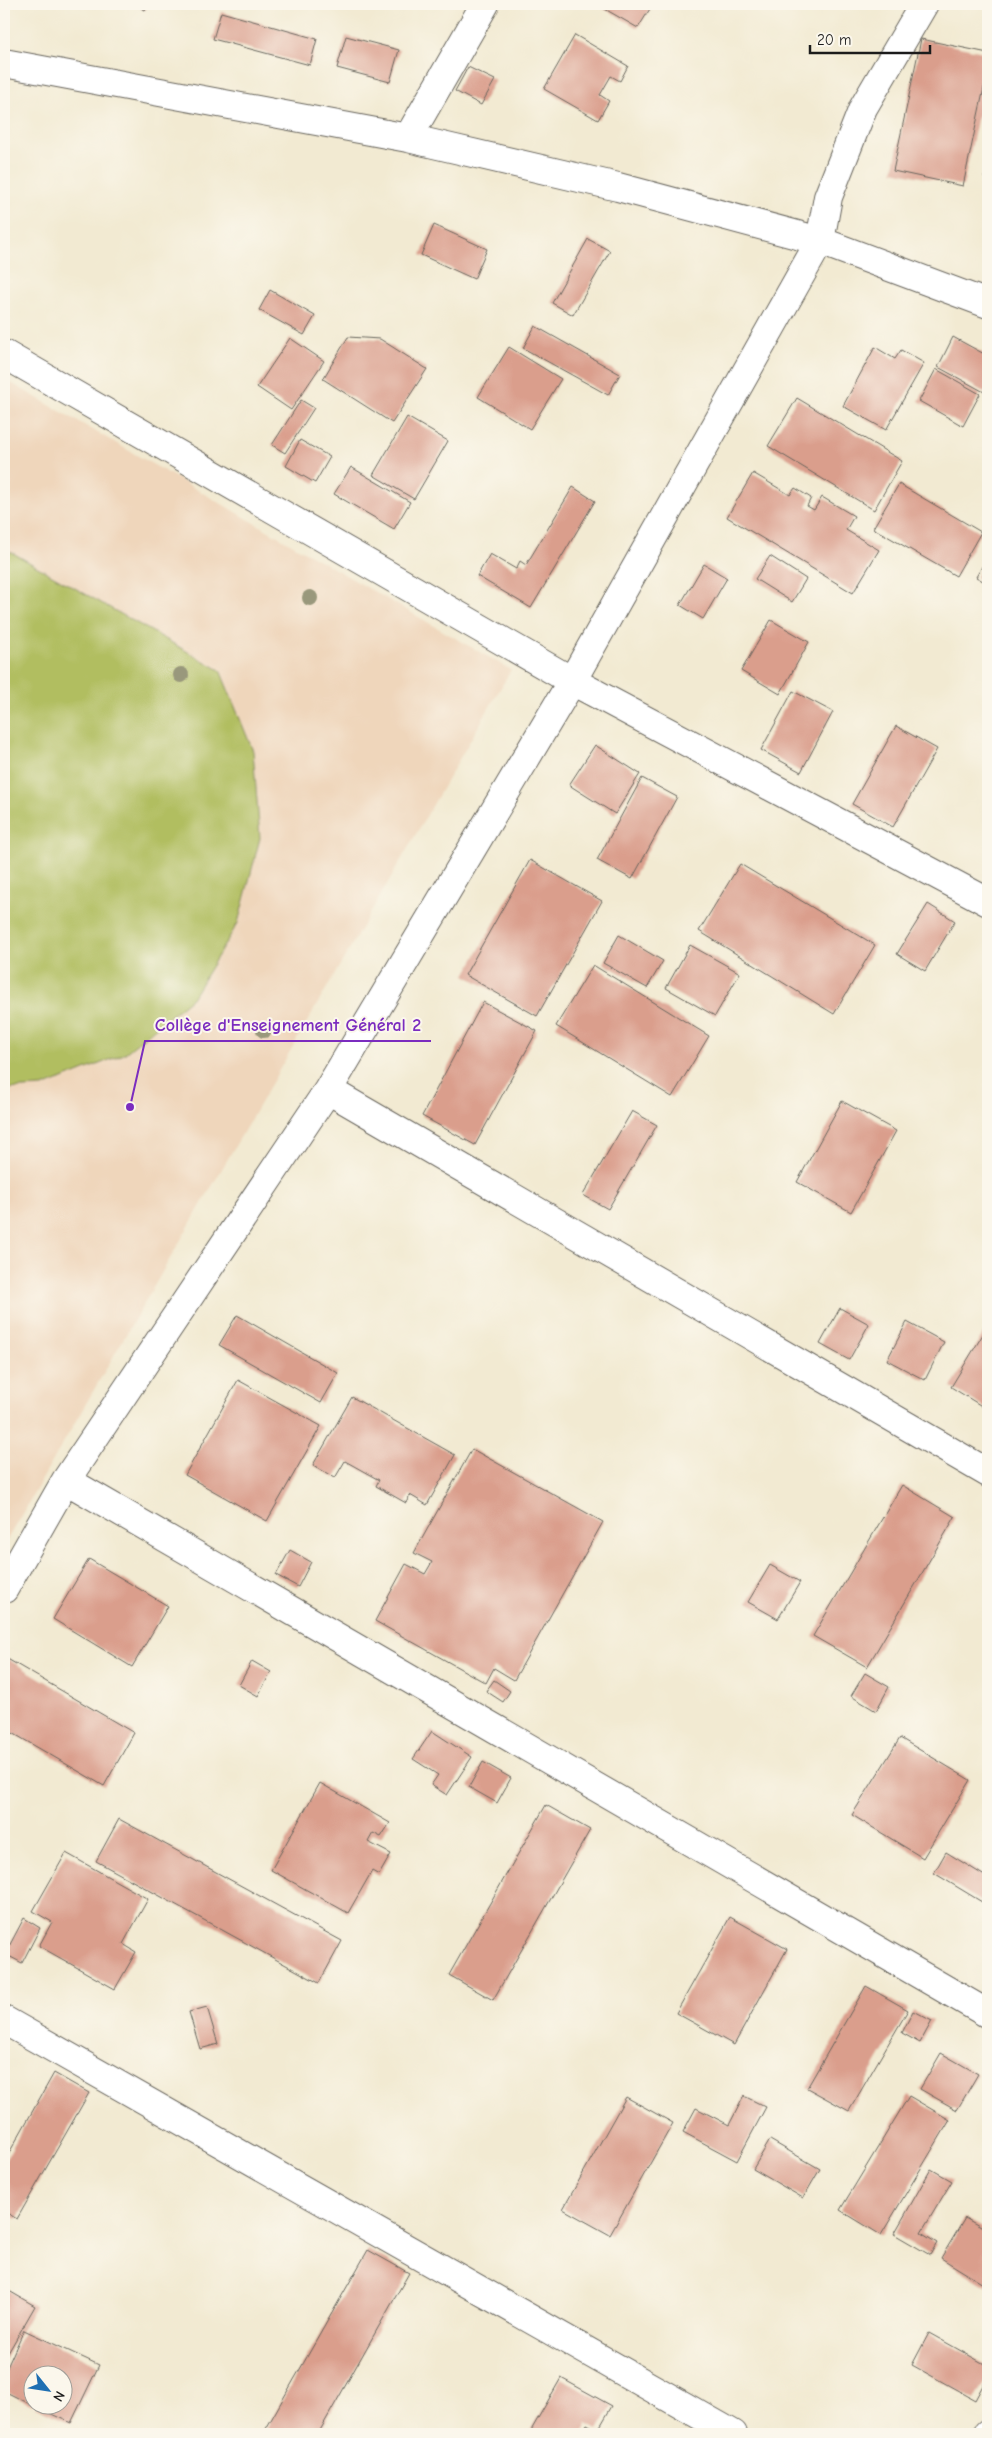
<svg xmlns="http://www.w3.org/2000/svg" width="992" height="2438" font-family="'Comic Neue',sans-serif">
<rect width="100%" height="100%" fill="#fbf7ec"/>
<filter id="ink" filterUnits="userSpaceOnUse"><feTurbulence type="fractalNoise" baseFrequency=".02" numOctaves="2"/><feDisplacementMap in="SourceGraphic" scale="10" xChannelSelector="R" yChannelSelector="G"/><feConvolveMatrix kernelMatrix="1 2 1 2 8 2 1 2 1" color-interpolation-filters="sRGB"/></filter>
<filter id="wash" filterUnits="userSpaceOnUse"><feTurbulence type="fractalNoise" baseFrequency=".0096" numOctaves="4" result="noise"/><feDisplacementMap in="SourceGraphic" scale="20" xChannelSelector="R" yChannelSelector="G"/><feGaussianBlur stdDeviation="1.12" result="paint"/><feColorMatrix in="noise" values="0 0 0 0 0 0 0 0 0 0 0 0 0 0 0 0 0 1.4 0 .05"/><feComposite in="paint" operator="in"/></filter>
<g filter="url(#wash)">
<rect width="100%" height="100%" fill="#f2ead2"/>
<!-- built -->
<path fill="#efd6bb" d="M 4,379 L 511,670 L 4,1545 Z"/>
<!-- green -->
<path fill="#b1be60" stroke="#666d3e" d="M 4,548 L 220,670 L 253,751 L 260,838 L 238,923 L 192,998 L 124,1054 L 43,1087 L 4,1089 Z"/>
<g id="blocks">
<!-- building -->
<path fill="#da9e8c" d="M 134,4 L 149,4 L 145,10 Z
M 596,4 L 653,4 L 638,28 Z
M 221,12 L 317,39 L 310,65 L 213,39 Z
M 575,35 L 628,66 L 620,81 L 611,76 L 600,95 L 609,101 L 598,120 L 544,89 Z
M 346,36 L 399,50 L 390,82 L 337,68 Z
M 921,39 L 988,53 L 988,69 L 963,186 L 893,171 Z
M 468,67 L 495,80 L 481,105 L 455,91 Z
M 987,162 L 988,162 L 988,179 L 984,178 Z
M 434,225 L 487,249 L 474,279 L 421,255 Z
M 588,239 L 610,251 L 573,315 L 552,303 Z
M 270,290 L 315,316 L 304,335 L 259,310 Z
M 535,326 L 620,374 L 608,395 L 523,348 Z
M 348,337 L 380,339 L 427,369 L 392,423 L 323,379 Z
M 953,337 L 988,356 L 986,393 L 938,367 Z
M 290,338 L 324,361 L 291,410 L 257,387 Z
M 509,347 L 561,379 L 530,429 L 478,397 Z
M 875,347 L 895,359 L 901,350 L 924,363 L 886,430 L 843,406 Z
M 936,369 L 980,394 L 963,426 L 919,401 Z
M 797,398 L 902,461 L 874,510 L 768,446 Z
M 301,400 L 314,408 L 285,453 L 272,445 Z
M 407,417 L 448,441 L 414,499 L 373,475 Z
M 300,440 L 330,457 L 315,483 L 286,466 Z
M 351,467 L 410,502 L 394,529 L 334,494 Z
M 753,473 L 790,495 L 795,488 L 811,498 L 807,506 L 814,510 L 822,497 L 854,516 L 846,530 L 879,550 L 853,593 L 727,517 Z
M 899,484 L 981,532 L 956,576 L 873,528 Z
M 573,487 L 595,501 L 531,608 L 477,576 L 490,554 L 516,569 L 520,561 L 526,565 Z
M 770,556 L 806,579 L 792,602 L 755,579 Z
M 988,556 L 988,584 L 976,577 Z
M 704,564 L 727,578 L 703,619 L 680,605 Z
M 771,620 L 809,642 L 780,694 L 741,671 Z
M 793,691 L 833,712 L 801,772 L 761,750 Z
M 896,726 L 937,749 L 893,827 L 852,804 Z
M 595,745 L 640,774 L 615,814 L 569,785 Z
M 642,778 L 677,797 L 632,879 L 597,860 Z
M 530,860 L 602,901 L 537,1016 L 465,975 Z
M 740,864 L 875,945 L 834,1014 L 699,931 Z
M 928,904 L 955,921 L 925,971 L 897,954 Z
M 619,935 L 663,961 L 647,988 L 603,963 Z
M 690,945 L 740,973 L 715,1016 L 666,988 Z
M 593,965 L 709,1036 L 672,1097 L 556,1026 Z
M 483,1002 L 537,1031 L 475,1145 L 422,1116 Z
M 842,1101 L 896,1131 L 851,1212 L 797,1182 Z
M 632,1111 L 657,1125 L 608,1209 L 583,1195 Z
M 840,1308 L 869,1324 L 849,1360 L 820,1344 Z
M 237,1315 L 338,1373 L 321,1403 L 219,1345 Z
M 907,1322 L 944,1342 L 925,1380 L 887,1360 Z
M 988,1326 L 988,1410 L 951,1387 Z
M 238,1380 L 321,1426 L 267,1521 L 185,1475 Z
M 352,1397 L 455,1455 L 427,1505 L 410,1495 L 406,1503 L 376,1486 L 379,1480 L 345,1461 L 335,1478 L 313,1465 Z
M 472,1449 L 603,1522 L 514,1680 L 494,1668 L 486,1683 L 375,1621 L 406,1564 L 425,1574 L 432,1562 L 414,1553 Z
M 902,1485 L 955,1517 L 867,1667 L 813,1636 Z
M 290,1550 L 311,1562 L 298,1587 L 276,1575 Z
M 89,1559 L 168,1606 L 132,1667 L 53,1619 Z
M 770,1565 L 800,1582 L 778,1619 L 748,1602 Z
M 4,1657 L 134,1733 L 104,1786 L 4,1728 Z
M 252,1661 L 271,1672 L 258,1696 L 239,1685 Z
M 865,1673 L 889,1687 L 876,1711 L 851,1696 Z
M 494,1680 L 510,1691 L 503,1702 L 486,1691 Z
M 432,1731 L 472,1757 L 447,1795 L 431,1785 L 438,1775 L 413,1759 Z
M 900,1738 L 970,1780 L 923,1858 L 852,1815 Z
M 483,1762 L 511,1778 L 497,1803 L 469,1787 Z
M 320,1783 L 390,1823 L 381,1837 L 373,1833 L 368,1842 L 391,1854 L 379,1875 L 372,1871 L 348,1913 L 271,1870 Z
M 546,1805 L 590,1830 L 493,2000 L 449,1975 Z
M 119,1819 L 342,1941 L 319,1983 L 96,1861 Z
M 946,1852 L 988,1878 L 988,1891 L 982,1902 L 934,1873 Z
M 66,1853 L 148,1899 L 123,1944 L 136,1952 L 115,1989 L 39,1946 L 52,1922 L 33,1911 Z
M 730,1917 L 787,1949 L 734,2045 L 676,2013 Z
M 24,1918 L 40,1928 L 22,1963 L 5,1954 Z
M 866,1986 L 908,2010 L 849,2111 L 807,2088 Z
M 207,2007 L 218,2044 L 200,2049 L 189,2012 Z
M 913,2011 L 932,2021 L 920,2043 L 902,2033 Z
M 941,2053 L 978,2074 L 957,2110 L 920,2089 Z
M 54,2073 L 89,2093 L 17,2219 L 4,2211 L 4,2162 Z
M 744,2096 L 766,2107 L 737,2161 L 683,2132 L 696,2108 L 729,2125 Z
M 909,2096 L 950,2120 L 881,2235 L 840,2210 Z
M 626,2097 L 673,2123 L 610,2235 L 563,2209 Z
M 770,2140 L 820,2169 L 803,2198 L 753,2169 Z
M 931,2169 L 952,2181 L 921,2233 L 937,2243 L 930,2255 L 894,2234 Z
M 965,2218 L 988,2231 L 988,2287 L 941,2258 Z
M 368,2250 L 409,2273 L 318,2434 L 263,2434 Z
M 4,2288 L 35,2306 L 4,2360 Z
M 24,2330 L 99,2365 L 71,2423 L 34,2406 L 62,2406 L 62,2376 L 32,2376 L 32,2405 L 4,2391 L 4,2374 Z
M 929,2333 L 988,2366 L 988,2376 L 975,2400 L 912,2365 Z
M 561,2378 L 612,2406 L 598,2430 L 587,2424 L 582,2434 L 529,2434 Z"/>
</g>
</g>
<g filter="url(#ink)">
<use href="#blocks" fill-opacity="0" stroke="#67645c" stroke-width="1"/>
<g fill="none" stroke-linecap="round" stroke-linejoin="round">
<defs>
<path id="minor" d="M 4,63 L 408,138 L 618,187 L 820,241 L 988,304
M 408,138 L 485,4
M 4,354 L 572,681 L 988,902
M 328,1090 L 988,1473
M 66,1480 L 988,2014
M 4,1589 L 66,1480 L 328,1090 L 572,681 L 820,241 L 828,197 L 863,108 L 924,4
M 4,2020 L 733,2434
M 987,2434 L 988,2433"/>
</defs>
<!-- minor casing -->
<use href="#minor" stroke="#67645c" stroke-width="30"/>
<!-- minor -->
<use href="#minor" stroke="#fff" stroke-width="28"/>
</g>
<!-- trees -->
<g fill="#99987b">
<circle cx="310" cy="598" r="8"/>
<circle cx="181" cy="675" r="8"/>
<circle cx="264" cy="1030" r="8"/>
</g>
</g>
<!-- callouts -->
<path fill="none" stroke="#7b2cbf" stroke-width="2" d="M130 1107L145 1041H431"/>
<circle fill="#7b2cbf" stroke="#fbf7ec" stroke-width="2" cx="130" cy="1107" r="5"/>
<g font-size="18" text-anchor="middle" font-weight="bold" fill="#7b2cbf" stroke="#fbf7ec" stroke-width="4" stroke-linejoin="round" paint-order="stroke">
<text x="288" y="1031">Collège d'Enseignement Général 2</text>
</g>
<!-- margin -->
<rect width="992" height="2438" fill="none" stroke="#fbf7ec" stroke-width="20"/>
<!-- north arrow -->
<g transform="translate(48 2390) rotate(120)"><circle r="24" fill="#fbf7ec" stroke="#a29f99"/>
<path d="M0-4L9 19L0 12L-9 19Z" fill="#1f6fb2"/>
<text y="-8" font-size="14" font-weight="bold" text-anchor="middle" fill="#1c1c1c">N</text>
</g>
<!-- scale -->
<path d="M810 45v8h120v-8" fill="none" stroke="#1c1c1c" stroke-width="2.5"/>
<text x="817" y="45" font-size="15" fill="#1c1c1c" stroke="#fbf7ec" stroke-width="4" paint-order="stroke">20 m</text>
</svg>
